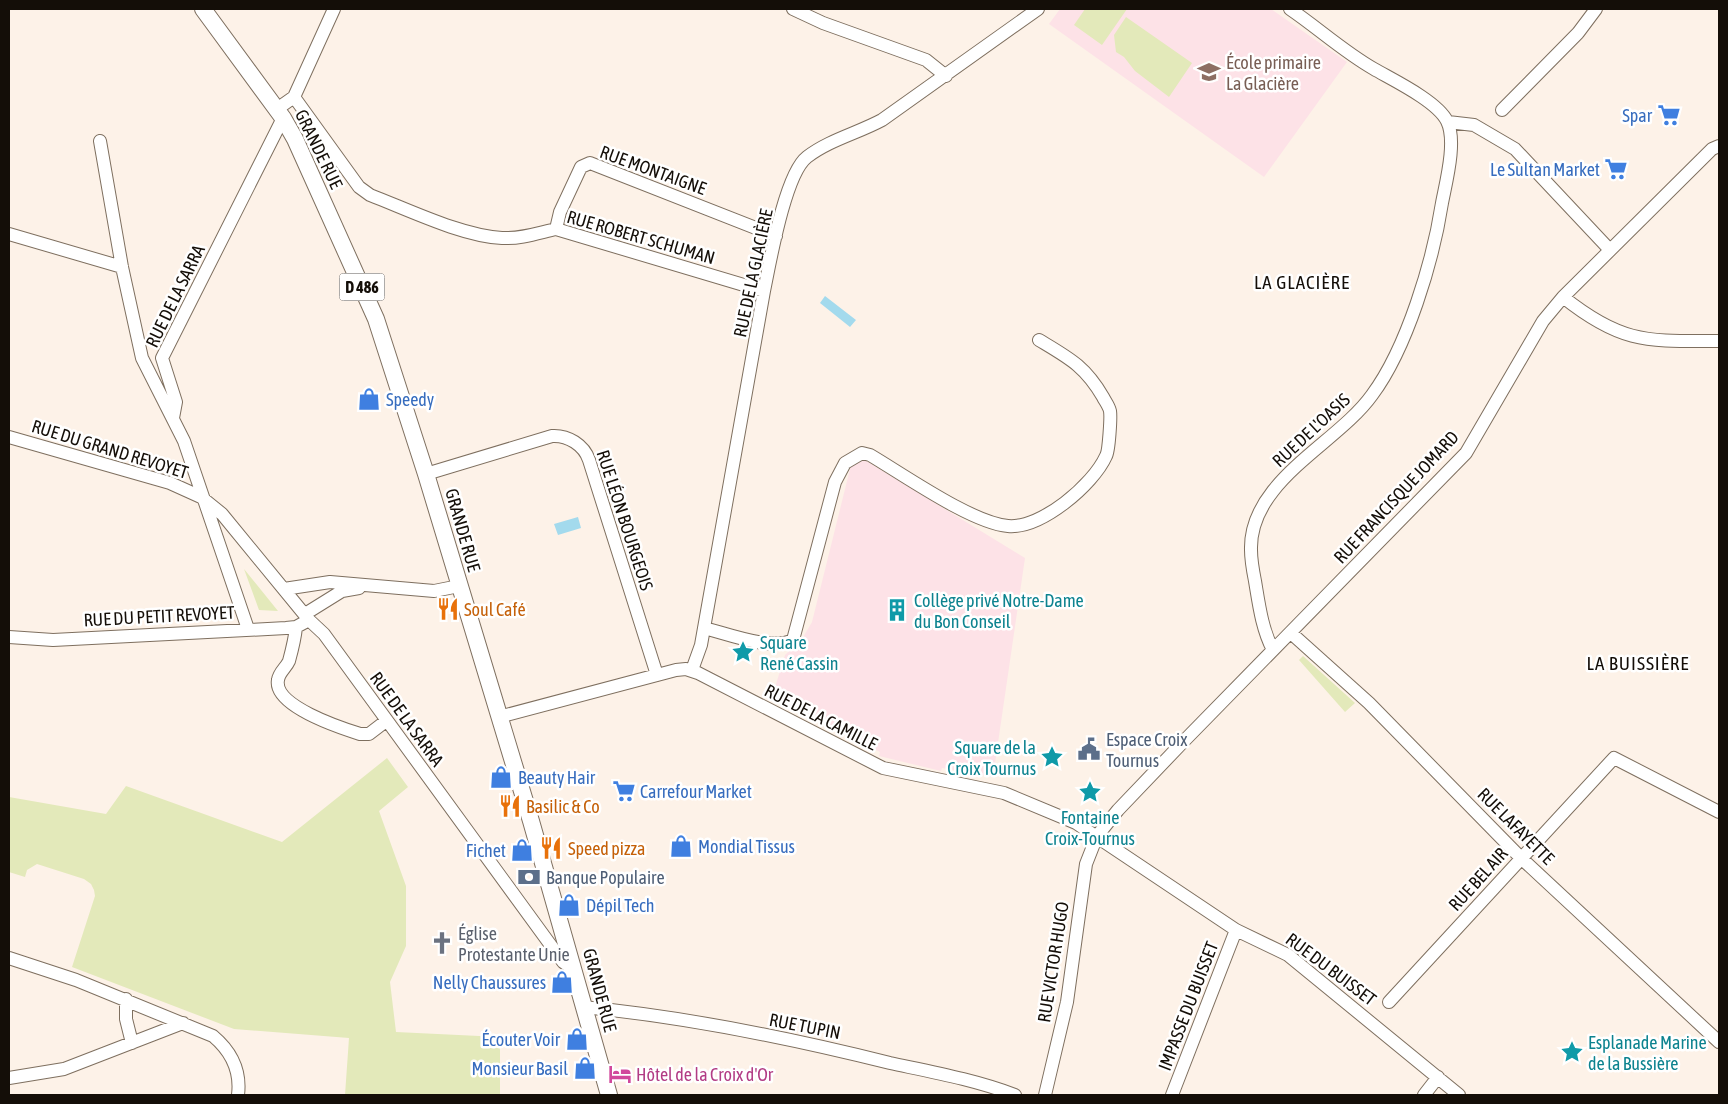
<svg xmlns="http://www.w3.org/2000/svg" width="1728" height="1104" font-family="'Asap Condensed',sans-serif">
<rect width="100%" height="100%" fill="#fdf2e8"/>
<!-- education -->
<path fill="#fde2e7" d="M 1060,9 L 1271,9 L 1347,62 L 1264,177 L 1049,24 Z
M 863,459 L 1025,558 L 993,777 L 942,768 L 941,771 L 879,756 L 880,752 L 772,697 L 785,655 L 802,639 L 812,622 L 851,465 Z"/>
<!-- green -->
<path fill="#e3e9ba" d="M 1085,9 L 1127,9 L 1102,45 L 1074,25 Z
M 1126,17 L 1192,63 L 1169,97 L 1135,71 L 1124,57 L 1116,52 L 1114,35 Z
M 244,569 L 278,611 L 259,610 Z
M 1303,656 L 1355,703 L 1345,712 L 1299,660 Z
M 387,758 L 408,787 L 379,811 L 406,886 L 406,946 L 390,982 L 396,1032 L 500,1037 L 500,1095 L 345,1095 L 349,1038 L 234,1029 L 72,967 L 95,896 L 94,890 L 91,884 L 84,879 L 37,864 L 27,870 L 25,877 L 9,872 L 9,797 L 106,814 L 126,786 L 282,842 Z"/>
<!-- water -->
<path fill="#a3daed" d="M 825,296 L 856,320 L 850,327 L 820,303 Z
M 578,517 L 581,528 L 558,535 L 554,524 Z"/>
<g fill="none" stroke-linecap="round" stroke-linejoin="round">
<defs>
<path id="minor" d="M 793,9 L 823,23 L 926,60 L 946,76
M 294,97 L 359,187 L 370,195 C 409,210 462,236 502,238 C 521,239 538,233 556,229 L 764,291
M 277,109 L 294,97 L 334,9
M 1502,110 L 1578,33 L 1596,9
M 1448,122 L 1474,125 L 1515,149 L 1610,250
M 100,141 L 122,267 L 142,358 L 184,441 L 248,629
M 556,229 L 560,212 L 581,167 L 590,163 L 776,236
M 9,234 L 122,267
M 1563,297 C 1622,344 1647,341 1719,341
M 173,418 L 176,402 L 162,358 L 283,118
M 9,437 L 170,483 L 201,497 L 222,514 L 309,620 L 324,634 L 563,962 L 574,970
M 426,474 L 552,436 C 568,435 584,445 589,460 L 657,675
M 284,589 L 330,582 L 434,591 L 459,586
M 305,614 L 342,591 L 359,588
M 296,627 C 295,638 292,650 289,661 C 286,668 279,672 278,680 C 273,706 341,728 360,734 L 369,734 L 386,721
M 704,628 C 728,634 771,651 793,640 L 835,482 L 845,463 L 862,453 L 870,455 C 904,475 972,523 1008,526 C 1041,529 1093,485 1106,456 C 1109,451 1111,417 1110,411 C 1109,406 1105,401 1103,397 C 1085,366 1069,358 1039,340
M 1291,633 L 1369,703 L 1521,858 L 1719,1042
M 9,637 L 53,640 L 286,628 L 296,627 L 309,620
M 1273,650 C 1262,629 1259,605 1255,581 C 1253,571 1251,560 1251,550 C 1249,481 1337,444 1372,395 C 1407,348 1433,261 1442,203 C 1446,182 1457,141 1447,121 C 1437,101 1393,80 1374,69 C 1344,52 1318,28 1290,9
M 692,670 L 701,645 L 764,291 C 770,262 785,174 807,157 C 829,140 858,133 882,120 L 1038,9
M 499,717 L 676,670 L 686,669 L 698,673 L 883,768 L 1004,793 L 1076,823 L 1236,930 L 1288,955 L 1459,1095
M 9,958 L 76,980 L 213,1036 C 232,1052 241,1071 238,1095
M 126,999 L 126,1019 L 132,1043
M 1389,1002 L 1614,758 L 1719,812
M 583,1007 C 687,1017 790,1038 890,1063 C 932,1072 976,1080 1015,1095
M 9,1078 L 64,1069 L 183,1023
M 1045,1095 L 1067,1002 L 1086,864 L 1097,836 L 1118,810 L 1182,743 L 1466,453 L 1543,321 L 1563,297 L 1712,149 L 1719,146
M 1172,1095 L 1236,930
M 1424,1095 L 1438,1077"/>
<path id="major" d="M 203,9 L 283,118 L 295,139 L 376,319 L 426,474 L 531,821 L 609,1095"/>
</defs>
<!-- minor casing -->
<use href="#minor" stroke="#7e6f5f" stroke-width="14"/>
<!-- major casing -->
<use href="#major" stroke="#7e6f5f" stroke-width="18"/>
<!-- minor -->
<use href="#minor" stroke="#fff" stroke-width="12"/>
<!-- major -->
<use href="#major" stroke="#fff" stroke-width="16"/>
</g>
<!-- icons -->
<defs>
<symbol id="school-bare" viewBox="-9 -9 18 18"><path d="M0-5L7-2L0 1L-7-2ZM-4 1L0 2.5L4 1V4Q0 6-4 4Z" fill="#8d6e63" stroke="#fff" stroke-width="2.5" paint-order="stroke"/></symbol>
<symbol id="supermarket-bare" viewBox="-9 -9 18 18"><path d="M-6-5.5h2.5l.6 2H6L4.5 2H-2.5L-4.4-4H-6ZM-1.5 3.2a1.3 1.3 0 1 0 .1 0ZM3 3.2a1.3 1.3 0 1 0 .1 0Z" fill="#3f7fe0" stroke="#fff" stroke-width="2.5" paint-order="stroke"/></symbol>
<symbol id="shop-bare" viewBox="-9 -9 18 18"><path d="M-5-2.5h2.3a2.7 3.5 0 0 1 5.4 0H5L5.5 6h-11ZM-1.5-2.5h3a1.5 2.3 0 0 0-3 0Z" fill="#3f7fe0" stroke="#fff" stroke-width="2.5" paint-order="stroke"/></symbol>
<symbol id="restaurant-bare" viewBox="-9 -9 18 18"><path d="M-5-6h1v4h1v-4h1v4h1v-4h1v5L-1.5 .5V6h-2V.5L-5-1ZM5-6V6H3V1.5H1.5Q1.5-4 5-6Z" fill="#e8710a" stroke="#fff" stroke-width="2.5" paint-order="stroke"/></symbol>
<symbol id="building-bare" viewBox="-9 -9 18 18"><path d="M-4-6H4V6H1V3H-1V6H-4ZM-2.5-4.3h1.7v1.8h-1.7ZM.8-4.3h1.7v1.8H.8ZM-2.5-1h1.7V.8h-1.7ZM.8-1h1.7V.8H.8Z" fill="#0f9aa8" stroke="#fff" stroke-width="2.5" paint-order="stroke"/></symbol>
<symbol id="sight-bare" viewBox="-9 -9 18 18"><path d="M0-6L1.8-2.2L6-1.7L2.9 1.2L3.7 5.4L0 3.3L-3.7 5.4L-2.9 1.2L-6-1.7L-1.8-2.2Z" fill="#0f9aa8" stroke="#fff" stroke-width="2.5" paint-order="stroke"/></symbol>
<symbol id="civic-bare" viewBox="-9 -9 18 18"><path d="M-.6-6.5H3V-4.5H.6V-3L4-1V1h2V6H-6V1h2V-1L-.6-3ZM-1.2 2.5V6h2.4V2.5Z" fill="#5c6f8a" stroke="#fff" stroke-width="2.5" paint-order="stroke"/></symbol>
<symbol id="bank-bare" viewBox="-9 -9 18 18"><path d="M-6-4H6V4H-6ZM0-2.3a2.3 2.3 0 1 0 0 4.6a2.3 2.3 0 1 0 0-4.6Z" fill="#5c6f8a" stroke="#fff" stroke-width="2.5" paint-order="stroke"/></symbol>
<symbol id="church-bare" viewBox="-9 -9 18 18"><path d="M-1.2-6h2.4v3.5h3.3v2.4h-3.3V6h-2.4V-.1h-3.3v-2.4h3.3Z" fill="#6b7280" stroke="#fff" stroke-width="2.5" paint-order="stroke"/></symbol>
<symbol id="hotel-bare" viewBox="-9 -9 18 18"><path d="M-6-4.5h1.5V1H6V5H4.5V3h-9V5H-6ZM-4 0a1.8 1.8 0 1 1 3.6 0ZM.5 0V-2.5h3Q6-2.5 6 0Z" fill="#d1479c" stroke="#fff" stroke-width="2.5" paint-order="stroke"/></symbol>
</defs>
<g fill-rule="evenodd">
<use href="#school-bare" x="1193" y="56" width="32" height="32"/>
<use href="#supermarket-bare" x="1653" y="99" width="32" height="32"/>
<use href="#supermarket-bare" x="1600" y="153" width="32" height="32"/>
<use href="#shop-bare" x="353" y="383" width="32" height="32"/>
<use href="#restaurant-bare" x="432" y="593" width="32" height="32"/>
<use href="#building-bare" x="881" y="594" width="32" height="32"/>
<use href="#sight-bare" x="727" y="636" width="32" height="32"/>
<use href="#civic-bare" x="1073" y="733" width="32" height="32"/>
<use href="#sight-bare" x="1036" y="741" width="32" height="32"/>
<use href="#shop-bare" x="485" y="761" width="32" height="32"/>
<use href="#supermarket-bare" x="608" y="775" width="32" height="32"/>
<use href="#sight-bare" x="1074" y="776" width="32" height="32"/>
<use href="#restaurant-bare" x="494" y="790" width="32" height="32"/>
<use href="#shop-bare" x="665" y="830" width="32" height="32"/>
<use href="#restaurant-bare" x="535" y="832" width="32" height="32"/>
<use href="#shop-bare" x="506" y="834" width="32" height="32"/>
<use href="#bank-bare" x="513" y="861" width="32" height="32"/>
<use href="#shop-bare" x="553" y="889" width="32" height="32"/>
<use href="#church-bare" x="426" y="927" width="32" height="32"/>
<use href="#shop-bare" x="546" y="966" width="32" height="32"/>
<use href="#shop-bare" x="561" y="1023" width="32" height="32"/>
<use href="#sight-bare" x="1556" y="1036" width="32" height="32"/>
<use href="#shop-bare" x="569" y="1052" width="32" height="32"/>
<use href="#hotel-bare" x="604" y="1058" width="32" height="32"/>
</g>
<g text-anchor="middle" dominant-baseline="central" stroke-width="5" stroke-linejoin="round" paint-order="stroke">
<!-- shield labels -->
<rect fill="#fff" stroke="#5a5652" stroke-width="1" x="339.5" y="273.5" width="45" height="27" rx="4"/>
<g font-size="16" font-weight="bold" fill="#140e08">
<text x="362" y="287">D 486</text>
</g>
<!-- education labels -->
<g font-size="18" fill="#785e54" stroke="#fff" text-anchor="start">
<text x="1226" y="62">École primaire<tspan x="1226" dy="21">La Glacière</tspan></text>
</g>
<!-- shop labels -->
<g font-size="18" fill="#366cbe" stroke="#fff" text-anchor="end">
<text x="1652" y="115">Spar</text>
<text x="1600" y="169">Le Sultan Market</text>
<text x="386" y="399" text-anchor="start">Speedy</text>
<text x="518" y="777" text-anchor="start">Beauty Hair</text>
<text x="640" y="791" text-anchor="start">Carrefour Market</text>
<text x="698" y="846" text-anchor="start">Mondial Tissus</text>
<text x="506" y="850">Fichet</text>
<text x="586" y="905" text-anchor="start">Dépil Tech</text>
<text x="546" y="982">Nelly Chaussures</text>
<text x="560" y="1039">Écouter Voir</text>
<text x="568" y="1068">Monsieur Basil</text>
</g>
<!-- street labels -->
<g font-size="18" fill="#140e08" stroke="#fff">
<text transform="translate(319 149) rotate(64)">GRANDE RUE</text>
<text transform="translate(653 170) rotate(20)">RUE MONTAIGNE</text>
<text transform="translate(641 237) rotate(16)">RUE ROBERT SCHUMAN</text>
<text transform="translate(753 273) rotate(-78)">RUE DE LA GLACIÈRE</text>
<text transform="translate(175 296) rotate(-64)">RUE DE LA SARRA</text>
<text transform="translate(1311 430) rotate(-43)">RUE DE L'OASIS</text>
<text transform="translate(110 449) rotate(17)">RUE DU GRAND REVOYET</text>
<text transform="translate(1396 497) rotate(-47)">RUE FRANCISQUE JOMARD</text>
<text transform="translate(625 520) rotate(72)">RUE LÉON BOURGEOIS</text>
<text transform="translate(463 530) rotate(74)">GRANDE RUE</text>
<text transform="translate(159 616) rotate(-3)">RUE DU PETIT REVOYET</text>
<text transform="translate(821 717) rotate(27)">RUE DE LA CAMILLE</text>
<text transform="translate(407 719) rotate(54)">RUE DE LA SARRA</text>
<text transform="translate(1516 826) rotate(45)">RUE LAFAYETTE</text>
<text transform="translate(1478 879) rotate(-48)">RUE BEL AIR</text>
<text transform="translate(1053 962) rotate(-81)">RUE VICTOR HUGO</text>
<text transform="translate(1331 969) rotate(37)">RUE DU BUISSET</text>
<text transform="translate(600 990) rotate(75)">GRANDE RUE</text>
<text transform="translate(1188 1006) rotate(-69)">IMPASSE DU BUISSET</text>
<text transform="translate(805 1026) rotate(11)">RUE TUPIN</text>
</g>
<!-- culture labels -->
<g font-size="18" fill="#0d838f" stroke="#fff" text-anchor="start">
<text x="914" y="600">Collège privé Notre-Dame<tspan x="914" dy="21">du Bon Conseil</tspan></text>
<text x="760" y="642">Square<tspan x="760" dy="21">René Cassin</tspan></text>
<text x="1036" y="747" text-anchor="end">Square de la<tspan x="1036" dy="21">Croix Tournus</tspan></text>
<text x="1090" y="817" text-anchor="middle">Fontaine<tspan x="1090" dy="21">Croix-Tournus</tspan></text>
<text x="1588" y="1042">Esplanade Marine<tspan x="1588" dy="21">de la Bussière</tspan></text>
</g>
<!-- food labels -->
<g font-size="18" fill="#c56008" stroke="#fff" text-anchor="start">
<text x="464" y="609">Soul Café</text>
<text x="526" y="806">Basilic &amp; Co</text>
<text x="568" y="848">Speed pizza</text>
</g>
<!-- service labels -->
<g font-size="18" fill="#4e5e75" stroke="#fff" text-anchor="start">
<text x="1106" y="739">Espace Croix<tspan x="1106" dy="21">Tournus</tspan></text>
<text x="546" y="877">Banque Populaire</text>
</g>
<!-- worship labels -->
<g font-size="18" fill="#5b616d" stroke="#fff" text-anchor="start">
<text x="458" y="933">Église<tspan x="458" dy="21">Protestante Unie</tspan></text>
</g>
<!-- hotel labels -->
<g font-size="18" fill="#b23c85" stroke="#fff" text-anchor="start">
<text x="636" y="1074">Hôtel de la Croix d'Or</text>
</g>
<!-- neighbourhood labels -->
<g font-size="19" letter-spacing="1" fill="#140e08" stroke="#fff">
<text x="1302" y="282">LA GLACIÈRE</text>
<text x="1638" y="663">LA BUISSIÈRE</text>
</g>
</g>
<!-- border -->
<rect width="1728" height="1104" fill="none" stroke="#140e08" stroke-width="20"/>
</svg>
